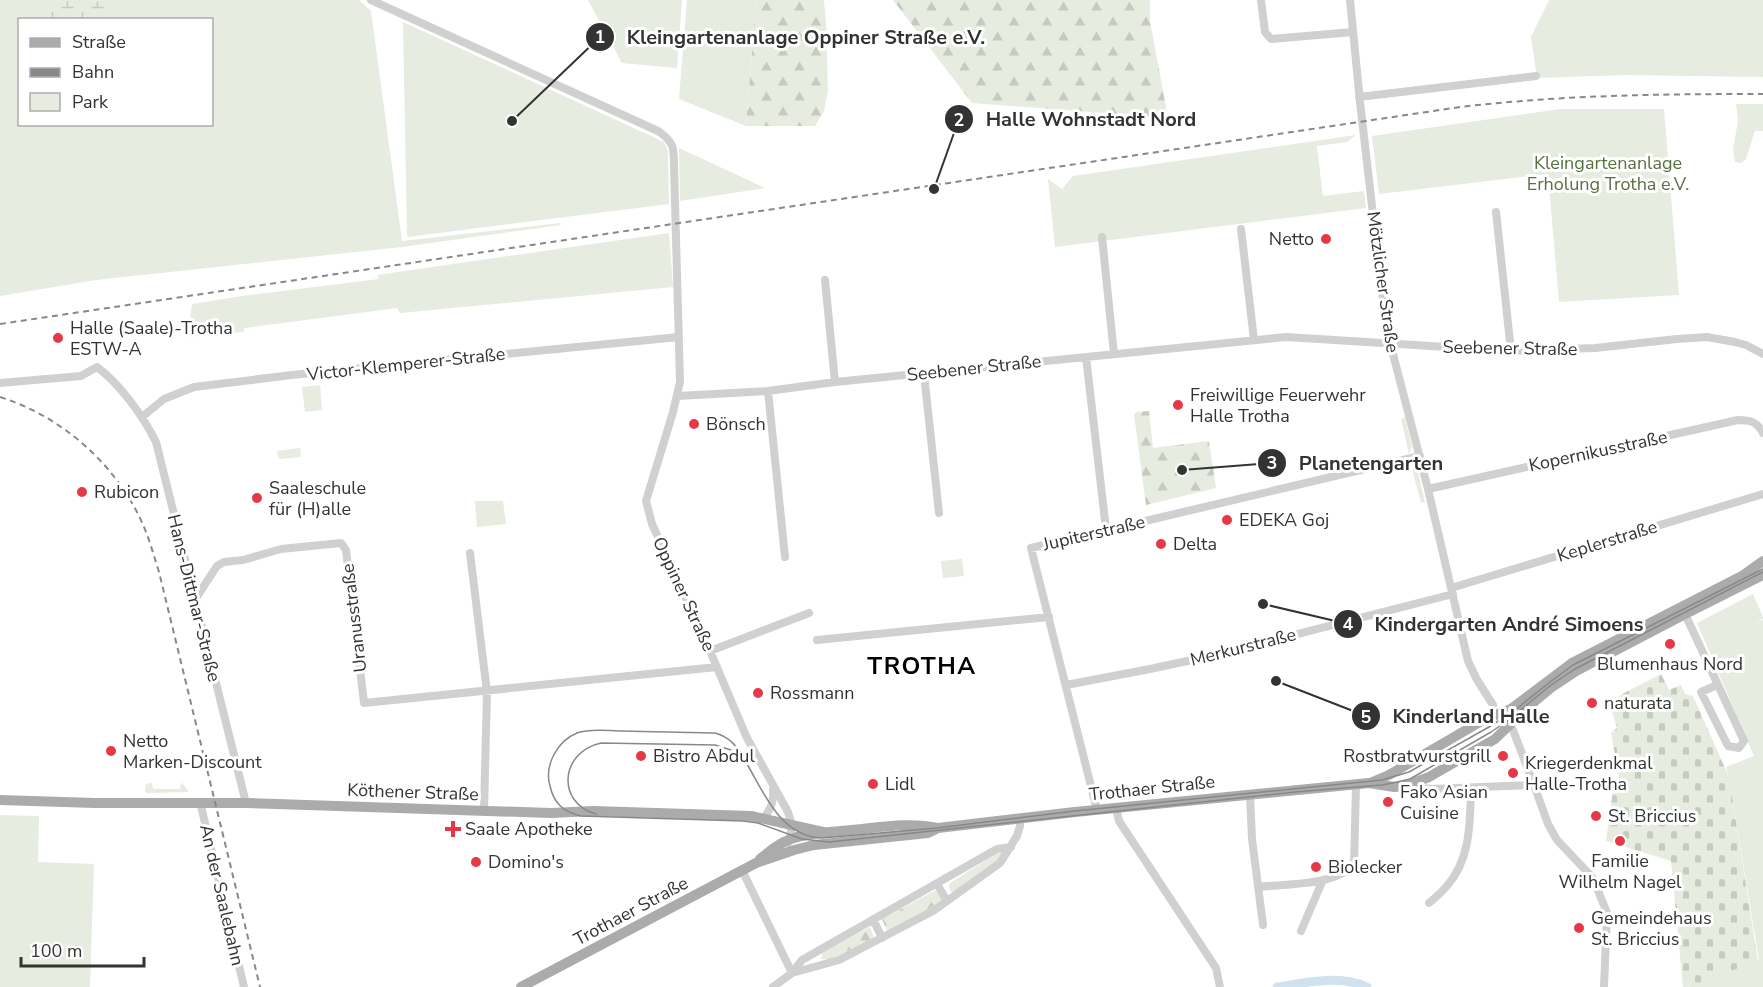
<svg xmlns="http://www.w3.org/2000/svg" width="1763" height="987" font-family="'Nunito Sans',sans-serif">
<defs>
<pattern id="forest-firs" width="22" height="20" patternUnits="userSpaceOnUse" patternTransform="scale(1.5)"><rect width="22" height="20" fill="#e6ecdf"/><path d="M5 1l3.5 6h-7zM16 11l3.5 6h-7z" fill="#c6cbc0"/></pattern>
<pattern id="wetland-marsh" width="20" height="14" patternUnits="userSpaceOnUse" patternTransform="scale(1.5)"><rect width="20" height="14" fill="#e6ecdf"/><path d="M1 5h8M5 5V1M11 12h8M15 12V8" fill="none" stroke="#c6cbc0"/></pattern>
<pattern id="cemetery-stones" width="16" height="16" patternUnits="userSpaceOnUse" patternTransform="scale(1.5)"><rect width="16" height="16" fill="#e6ecdf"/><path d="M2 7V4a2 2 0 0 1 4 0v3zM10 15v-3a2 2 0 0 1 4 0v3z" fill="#c6cbc0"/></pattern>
</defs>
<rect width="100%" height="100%" fill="#fff"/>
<!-- green -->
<path fill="#e6ecdf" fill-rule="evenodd" d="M 0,0 L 359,0 L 371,11 L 402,241 L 560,223 L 561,225 L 402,247 L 96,280 L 0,296 ZM 20,20 L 212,20 L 212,124 L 20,124 Z
M 588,0 L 682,0 L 677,68 L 622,63 Z
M 687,0 L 756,0 L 746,126 L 679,99 Z
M 1549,0 L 1763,0 L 1763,77 L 1625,75 L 1537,78 L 1531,37 Z
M 403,22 L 664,142 L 668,151 L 669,204 L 407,237 Z
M 1736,104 L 1763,104 L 1763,131 L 1755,131 L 1746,159 L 1741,163 L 1735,162 L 1733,149 L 1738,121 Z
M 1560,109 L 1664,109 L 1679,295 L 1559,302 L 1548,174 L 1379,194 L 1372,136 Z
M 1356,135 L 1347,142 L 1317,146 L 1322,189 L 1323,196 L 1364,191 L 1366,208 L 1055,247 L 1048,179 L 1062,189 L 1073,176 Z
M 679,148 L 765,188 L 680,201 Z
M 669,233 L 673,287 L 400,313 L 397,308 L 244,328 L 244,332 L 188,337 L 192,304 L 242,296 L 379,279 L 377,275 Z
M 320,385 L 322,410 L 305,412 L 302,387 Z
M 1405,417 L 1412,447 L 1409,454 L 1401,419 Z
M 300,448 L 301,457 L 279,459 L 277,451 Z
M 1415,467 L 1417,468 L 1425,502 L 1421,503 L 1412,469 Z
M 475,501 L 503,501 L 506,524 L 477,527 Z
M 962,559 L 964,576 L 943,578 L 941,561 Z
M 1753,594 L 1763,617 L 1763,619 L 1754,624 L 1763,620 L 1763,987 L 1687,987 L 1759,960 L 1729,778 L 1726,767 L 1754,756 L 1697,623 Z
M 152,783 L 153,789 L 180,789 L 181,783 L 182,783 L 189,792 L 147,793 L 145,791 L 146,784 Z
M 0,815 L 39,816 L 38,862 L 94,864 L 90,987 L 0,987 Z
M 1003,851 L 999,859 L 956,891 L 951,892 L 949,888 L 950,883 L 996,854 Z"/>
<!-- forest -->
<path fill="url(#forest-firs)" d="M 756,0 L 824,0 L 826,23 L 828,91 L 824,111 L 815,126 L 746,126 Z
M 893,0 L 1150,0 L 1150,21 L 1168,118 L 972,103 Z
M 1149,411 L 1153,448 L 1209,441 L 1216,488 L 1146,505 L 1134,414 L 1137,412 Z
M 936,890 L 943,899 L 929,909 L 887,931 L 882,919 Z
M 870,927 L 874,938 L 831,959 L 821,959 L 823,952 Z"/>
<!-- wetland -->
<path fill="url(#wetland-marsh)" d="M 48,0 L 115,0 L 117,1 L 105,19 L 50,20 Z"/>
<!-- cemetery -->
<path fill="url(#cemetery-stones)" d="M 1661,674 L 1669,690 L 1681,685 L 1685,694 L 1693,696 L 1729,777 L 1758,961 L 1687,987 L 1683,987 L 1671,861 L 1606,841 L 1613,790 L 1621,787 L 1611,733 L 1617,728 L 1609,701 Z"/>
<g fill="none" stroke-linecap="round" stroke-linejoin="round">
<!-- canal -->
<path stroke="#cfe2ee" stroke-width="9" d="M 1277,987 C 1306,983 1339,974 1367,987"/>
<!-- minor -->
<path stroke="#d0d0d0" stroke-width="8" d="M 371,0 L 658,131 C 674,142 674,147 674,166 L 680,382 L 673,412 L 646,501 L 652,524 L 710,651 L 747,738 L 788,812 L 792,825 L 790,839 L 788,843
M 1261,0 L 1265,32 L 1271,39 L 1353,32
M 1350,0 L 1360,102 L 1386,327 L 1428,489 L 1468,661 L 1476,678 L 1493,705
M 1359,97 L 1536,76
M 1496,212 L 1511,351
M 1241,229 L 1254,340
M 1102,237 L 1114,354
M 825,280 L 835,382
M 1086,357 L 1106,529
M 924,374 L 939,513
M 0,383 L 81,376 L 97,367 C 120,384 143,416 156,442 L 246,803
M 768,391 L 785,557
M 678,396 L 768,391 L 835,382 L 1286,337 L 1511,351 L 1595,348 L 1677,339 L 1707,337 L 1735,342 L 1746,345 L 1763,354
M 142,417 L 164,399 L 194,387 L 292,375 L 679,337
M 1428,489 L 1738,420 C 1751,420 1757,422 1763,433
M 470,553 L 487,692 L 484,811
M 1451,588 L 1763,494
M 194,601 L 217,566 L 224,562 L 243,560 L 281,549 L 341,543 L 346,550 L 364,703 L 717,667
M 1685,614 L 1744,741 L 1739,748 L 1728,746 L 1701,692 L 1717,685
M 817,640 L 1049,617
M 710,651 L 809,613
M 1066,685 L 1150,669 L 1220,654 L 1453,594
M 1500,713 L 1513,730 L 1534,785 L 1548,824 L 1557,840 L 1593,878 L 1607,913 L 1604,987
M 1414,784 L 1421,788 L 1431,789 L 1534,785
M 1250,795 L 1252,839 L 1263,925
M 200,802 L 244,987
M 1116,808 L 1119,821 L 1216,968 L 1220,987
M 1097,810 L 1031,548 L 1420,456
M 764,818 C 771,808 774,802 773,789
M 742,870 L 792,973
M 937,884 L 947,901
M 1258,887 C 1286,884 1333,886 1354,865 L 1356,785
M 1429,903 C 1435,898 1441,893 1446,887 C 1471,860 1470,822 1471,788
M 873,919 L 882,938
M 1301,931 L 1322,882
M 792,973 L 839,960 L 933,911 L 1000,863 L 1017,836 L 1020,826 L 1020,819
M 773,987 L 792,973 L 802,960 L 997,849 L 1011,847"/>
<!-- major -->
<path stroke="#ababab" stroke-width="10" d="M 1370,783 L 1389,775 L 1485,719 L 1511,709 L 1572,663 L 1742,576 L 1763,561
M 0,800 L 95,803 L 246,803 L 551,813 L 593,811 L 751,816 L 823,832
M 760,859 C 770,851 779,843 791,839 C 807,833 824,833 841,831 C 873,829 906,821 938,828
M 521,987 L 756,863 L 794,850 L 814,845 L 928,833 L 938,828 L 1075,812 L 1369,783 L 1394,787 L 1405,786 L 1429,777 L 1495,739 L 1528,707 L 1552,687 L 1576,671 L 1685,614 L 1763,575"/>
<!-- tram -->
<path stroke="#888" stroke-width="1.5" d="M 1763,569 L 1573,665 L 1550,682 L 1515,710 L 1489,727 L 1409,772 L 1382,780 L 1075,811 L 937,828 L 822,838 C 781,836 765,795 747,764 C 738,749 733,738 715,733 C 685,732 654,732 623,731 C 609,731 590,728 577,733 C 557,741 544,766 550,786 C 554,804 564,812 581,816 L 743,821 L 758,823 L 802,839 L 829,842 L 1295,792 L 1382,785 L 1397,782 L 1410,779 L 1491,732 L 1506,722 L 1551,685 L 1575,669 L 1763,572
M 596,814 C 556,803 560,752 601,743 L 715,745 L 731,750 L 739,757"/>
<!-- rail -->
<path stroke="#888" stroke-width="2" stroke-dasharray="6 4.5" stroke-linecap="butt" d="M 0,324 L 1460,107 C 1563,95 1660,94 1763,94
M 0,397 C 60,416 111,460 139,516 C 148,534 153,553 159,572 L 260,987"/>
</g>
<!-- markers -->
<g fill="#e63946" stroke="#fff" stroke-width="2">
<circle cx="1326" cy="239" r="6"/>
<circle cx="58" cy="338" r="6"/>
<circle cx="1178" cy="405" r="6"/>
<circle cx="694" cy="424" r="6"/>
<circle cx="82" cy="492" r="6"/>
<circle cx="257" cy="498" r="6"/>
<circle cx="1227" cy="520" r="6"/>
<circle cx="1161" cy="544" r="6"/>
<circle cx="1670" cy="644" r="6"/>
<circle cx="758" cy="693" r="6"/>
<circle cx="1592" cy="703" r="6"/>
<circle cx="111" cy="751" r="6"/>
<circle cx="641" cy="756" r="6"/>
<circle cx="1503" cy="756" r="6"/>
<circle cx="1513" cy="773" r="6"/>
<circle cx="873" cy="784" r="6"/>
<circle cx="1388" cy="802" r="6"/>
<circle cx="1596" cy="816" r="6"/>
<path d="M450 820h6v6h6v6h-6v6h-6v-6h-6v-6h6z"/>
<circle cx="1620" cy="841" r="6"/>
<circle cx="476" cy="862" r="6"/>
<circle cx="1316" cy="867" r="6"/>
<circle cx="1579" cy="928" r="6"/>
</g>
<g text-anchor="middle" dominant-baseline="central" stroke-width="6" stroke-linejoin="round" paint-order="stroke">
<!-- park labels -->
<g font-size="18" fill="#56703f" stroke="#fff">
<text x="1608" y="163">Kleingartenanlage<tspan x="1608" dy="21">Erholung Trotha e.V.</tspan></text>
</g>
<!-- poi labels -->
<g font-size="18" fill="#333" stroke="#fff" text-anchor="start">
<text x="1314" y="239" text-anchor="end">Netto</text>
<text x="70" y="328">Halle (Saale)-Trotha<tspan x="70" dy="21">ESTW-A</tspan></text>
<text x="1190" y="395">Freiwillige Feuerwehr<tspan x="1190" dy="21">Halle Trotha</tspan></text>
<text x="706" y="424">Bönsch</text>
<text x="269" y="488">Saaleschule<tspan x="269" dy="21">für (H)alle</tspan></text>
<text x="94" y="492">Rubicon</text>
<text x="1239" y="520">EDEKA Goj</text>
<text x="1173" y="544">Delta</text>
<text x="1670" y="664" text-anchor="middle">Blumenhaus Nord</text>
<text x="770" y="693">Rossmann</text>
<text x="1604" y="703">naturata</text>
<text x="123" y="741">Netto<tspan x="123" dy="21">Marken-Discount</tspan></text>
<text x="653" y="756">Bistro Abdul</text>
<text x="1491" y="756" text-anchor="end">Rostbratwurstgrill</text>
<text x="1525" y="763">Kriegerdenkmal<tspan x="1525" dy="21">Halle-Trotha</tspan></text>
<text x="885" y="784">Lidl</text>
<text x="1400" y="792">Fako Asian<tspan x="1400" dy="21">Cuisine</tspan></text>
<text x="1608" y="816">St. Briccius</text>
<text x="465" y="829">Saale Apotheke</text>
<text x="1620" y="861" text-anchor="middle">Familie<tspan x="1620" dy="21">Wilhelm Nagel</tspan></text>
<text x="488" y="862">Domino's</text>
<text x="1328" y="867">Biolecker</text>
<text x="1591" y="918">Gemeindehaus<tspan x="1591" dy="21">St. Briccius</tspan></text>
</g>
<!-- street labels -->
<g font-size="18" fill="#333" stroke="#fff">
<text transform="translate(1383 282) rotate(82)">Mötzlicher Straße</text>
<text transform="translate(1510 348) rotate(1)">Seebener Straße</text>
<text transform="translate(406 364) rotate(-6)">Victor-Klemperer-Straße</text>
<text transform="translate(974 368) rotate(-6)">Seebener Straße</text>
<text transform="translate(1598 451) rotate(-12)">Kopernikusstraße</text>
<text transform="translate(1094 533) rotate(-13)">Jupiterstraße</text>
<text transform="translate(1607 541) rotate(-17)">Keplerstraße</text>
<text transform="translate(684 594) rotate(65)">Oppiner Straße</text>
<text transform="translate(194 598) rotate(76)">Hans-Dittmar-Straße</text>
<text transform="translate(354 618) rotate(-97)">Uranusstraße</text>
<text transform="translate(1243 647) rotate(-14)">Merkurstraße</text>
<text transform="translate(1152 788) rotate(-6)">Trothaer Straße</text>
<text transform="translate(413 792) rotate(2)">Köthener Straße</text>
<text transform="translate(222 895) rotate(77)">An der Saalebahn</text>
<text transform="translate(631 911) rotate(-28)">Trothaer Straße</text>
</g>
<!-- district labels -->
<g font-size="24" font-weight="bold" letter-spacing="1.5" fill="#000" stroke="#fff">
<text x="922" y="666">TROTHA</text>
</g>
</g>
<!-- callouts -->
<path fill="none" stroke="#333" stroke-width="2" d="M512 121L600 37M934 189L959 119M1182 470L1272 463M1263 604L1348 624M1276 681L1366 716"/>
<g fill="#333" stroke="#fff" stroke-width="2">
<circle cx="512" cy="121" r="6"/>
<circle cx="934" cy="189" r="6"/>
<circle cx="1182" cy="470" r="6"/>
<circle cx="1263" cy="604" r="6"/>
<circle cx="1276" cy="681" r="6"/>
<circle cx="600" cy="37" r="15"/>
<circle cx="959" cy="119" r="15"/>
<circle cx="1272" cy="463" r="15"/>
<circle cx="1348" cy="624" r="15"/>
<circle cx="1366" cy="716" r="15"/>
</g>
<g font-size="18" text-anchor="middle" font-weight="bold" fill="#fff">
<text x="600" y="43">1</text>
<text x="959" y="126">2</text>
<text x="1272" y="469">3</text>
<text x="1348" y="630">4</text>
<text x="1366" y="723">5</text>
</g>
<g font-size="20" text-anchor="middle" font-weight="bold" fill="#333" stroke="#fff" stroke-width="6" stroke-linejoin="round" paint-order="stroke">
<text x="806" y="44">Kleingartenanlage Oppiner Straße e.V.</text>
<text x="1091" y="126">Halle Wohnstadt Nord</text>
<text x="1371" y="470">Planetengarten</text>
<text x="1509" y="631">Kindergarten André Simoens</text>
<text x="1471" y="723">Kinderland Halle</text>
</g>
<!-- legend -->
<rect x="18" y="18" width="195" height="108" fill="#ffffff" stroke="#adadad" stroke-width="1.5"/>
<rect x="30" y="38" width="30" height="9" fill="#ababab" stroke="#adadad" stroke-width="1.5"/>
<text x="72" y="48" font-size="18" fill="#333333">Straße</text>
<rect x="30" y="68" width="30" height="9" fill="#888888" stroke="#adadad" stroke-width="1.5"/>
<text x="72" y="78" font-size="18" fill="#333333">Bahn</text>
<rect x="30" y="93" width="30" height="18" fill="#e6ecdf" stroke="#adadad" stroke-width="1.5"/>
<text x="72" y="108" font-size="18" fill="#333333">Park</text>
<!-- scale -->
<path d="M21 957v9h123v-9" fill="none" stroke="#333333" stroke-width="3"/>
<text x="30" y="957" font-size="18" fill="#333333" stroke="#ffffff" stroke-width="4.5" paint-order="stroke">100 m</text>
</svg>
